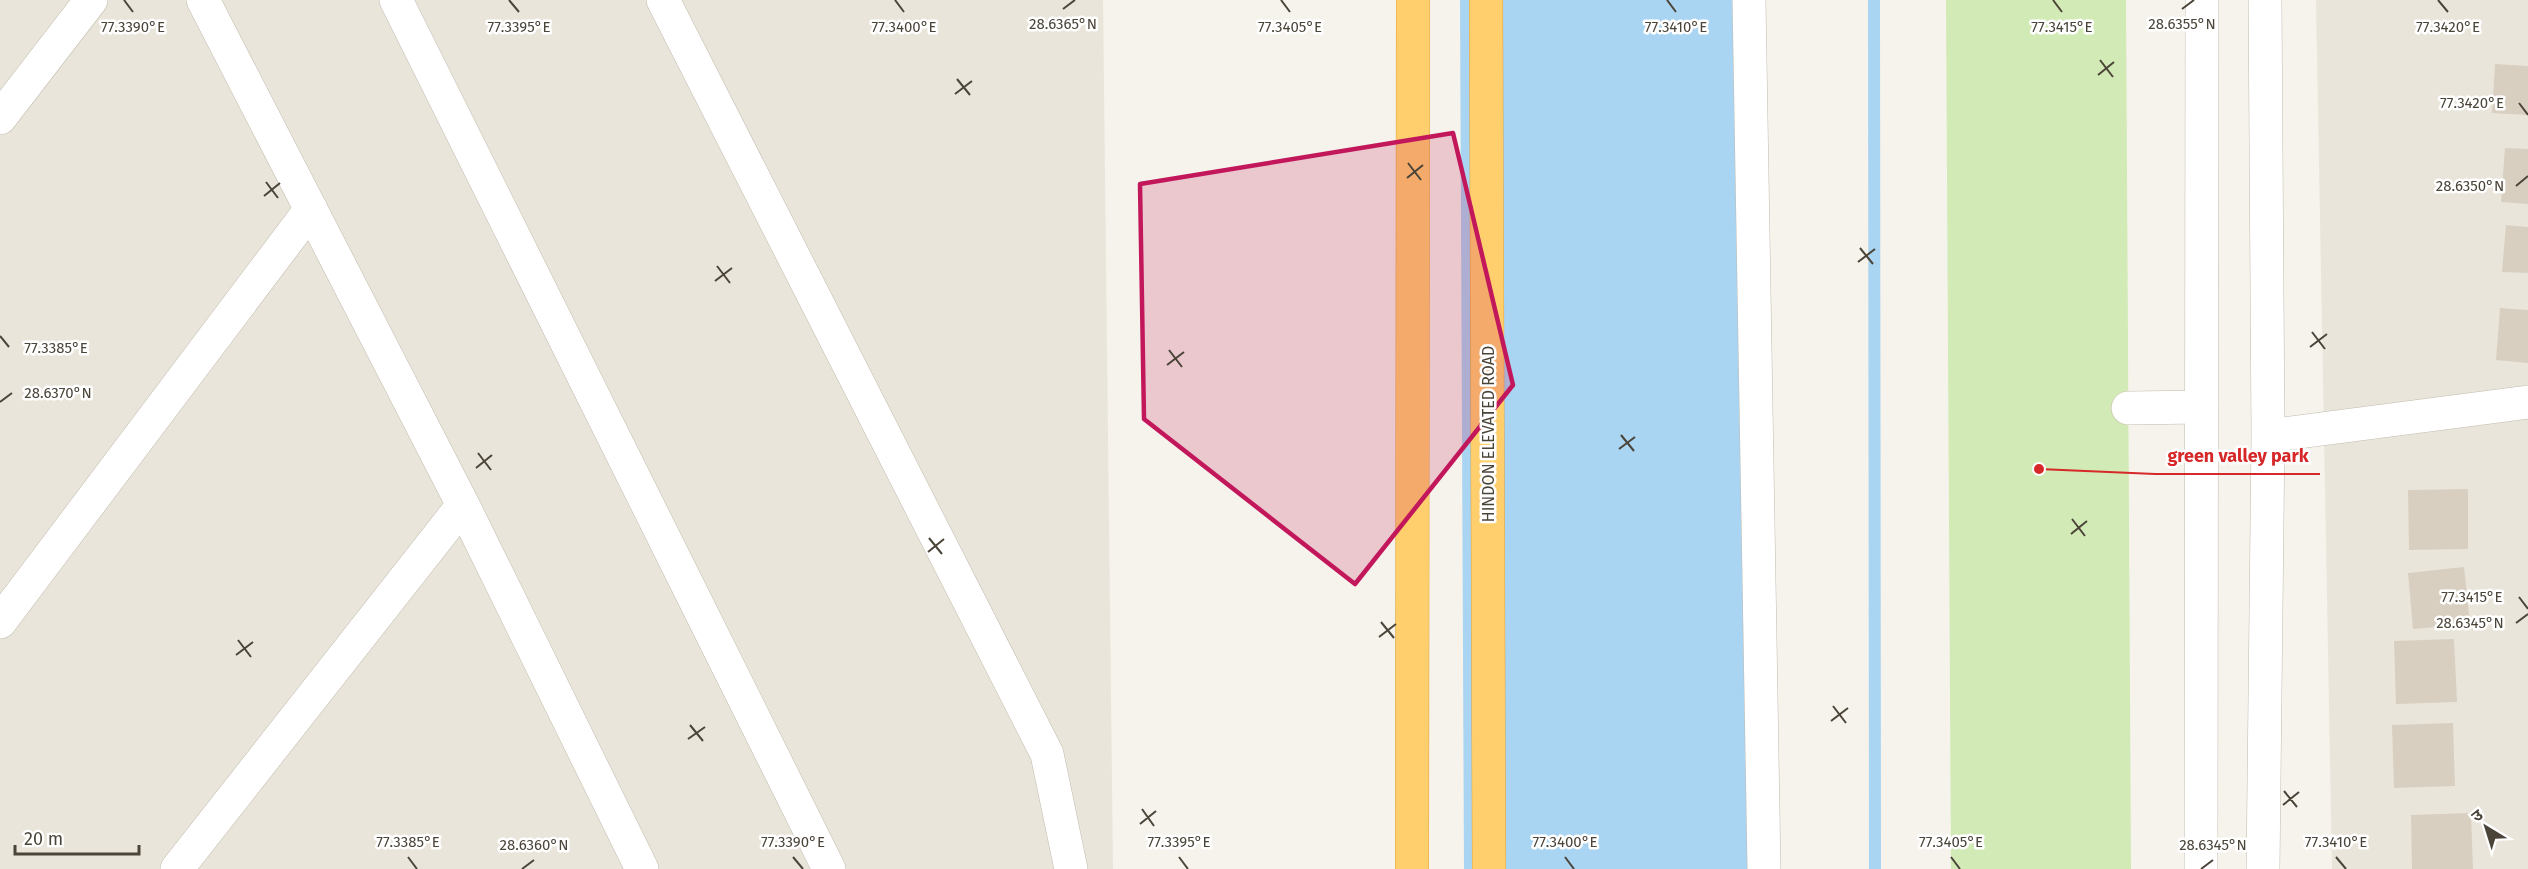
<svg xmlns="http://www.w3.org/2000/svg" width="2528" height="869" font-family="'Fira Sans','Noto Sans Devanagari',sans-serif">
<rect width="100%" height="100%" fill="#f6f3ec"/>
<!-- residential -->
<path fill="#eae5da" d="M 0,0 L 1103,0 L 1113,869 L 0,869 Z
M 2316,0 L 2528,0 L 2528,869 L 2332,869 Z"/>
<!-- green -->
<path fill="#d2eab5" d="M 1946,0 L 2126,0 L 2131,869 L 1951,869 Z"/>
<!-- water -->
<path fill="#a9d4f2" d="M 1460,0 L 1740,0 L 1749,869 L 1464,869 Z"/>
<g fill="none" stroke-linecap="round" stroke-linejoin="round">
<!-- stream -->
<path stroke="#a9d4f2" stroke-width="12" d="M 1874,0 L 1875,869"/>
</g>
<!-- building -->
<path fill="#d8cfc1" d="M 2495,64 L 2528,66 L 2528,115 L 2492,113 Z
M 2505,148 L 2528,149 L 2528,204 L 2501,202 Z
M 2506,225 L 2528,227 L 2528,273 L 2502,272 Z
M 2500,308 L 2528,310 L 2528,363 L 2496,360 Z
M 2468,489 L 2468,549 L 2409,550 L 2408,490 Z
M 2464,567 L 2470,624 L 2413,629 L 2408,573 Z
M 2454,639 L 2457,702 L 2396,704 L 2394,641 Z
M 2453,723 L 2455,786 L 2394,788 L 2392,725 Z
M 2471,813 L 2473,869 L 2412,869 L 2411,815 Z"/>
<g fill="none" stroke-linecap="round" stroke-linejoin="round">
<defs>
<path id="minor" d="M 203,0 L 463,505 L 642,869
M 396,0 L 829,869
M 663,0 L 1047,754 L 1071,869
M 1749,0 L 1764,869
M 0,118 L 91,0
M 2128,408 L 2202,407
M 2268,436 L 2528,402
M 0,622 L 311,209
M 177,869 L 463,505
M 2201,869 L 2202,0
M 2263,869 L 2268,436 L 2265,0"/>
<path id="highway" d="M 1486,0 L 1489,869
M 1412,869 L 1413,0"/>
</defs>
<!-- minor casing -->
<use href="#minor" stroke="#c2bbae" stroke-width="34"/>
<!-- highway casing -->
<use href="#highway" stroke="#e0a43c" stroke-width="34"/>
<!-- minor -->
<use href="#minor" stroke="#fff" stroke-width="33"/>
<!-- highway -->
<use href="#highway" stroke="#ffcf6e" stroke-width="33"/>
</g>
<!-- marked area -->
<path fill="#c2185b" fill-opacity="0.2" stroke="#c2185b" stroke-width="4.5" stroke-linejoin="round" d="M 1453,133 L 1513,385 L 1355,584 L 1144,419 L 1140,184 Z"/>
<!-- ticks -->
<path fill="none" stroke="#4b4439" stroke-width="2" d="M 124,0 L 133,12M 509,0 L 519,12M 895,0 L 904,12M 1281,0 L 1290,12M 1667,0 L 1676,12M 2053,0 L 2062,12M 2438,0 L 2448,12M 1063,9 L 1075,0M 2182,9 L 2194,0M 2100,60 L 2113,77M 2098,75 L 2114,62M 957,79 L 970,95M 955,94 L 972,81M 2519,103 L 2528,115M 1408,163 L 1421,180M 1407,178 L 1423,165M 266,182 L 278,198M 2516,186 L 2528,176M 264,196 L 280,183M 1860,248 L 1873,264M 1858,262 L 1875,249M 717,266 L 730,283M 715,281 L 732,268M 2312,332 L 2325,349M 0,336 L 9,347M 2310,347 L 2327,334M 1169,350 L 1182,367M 1167,365 L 1184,352M 0,402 L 12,393M 1621,435 L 1634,451M 1619,449 L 1635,437M 478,453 L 491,470M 476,468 L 492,455M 2072,519 L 2085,536M 2071,534 L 2087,521M 929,538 L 942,554M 928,552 L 944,539M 2519,597 L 2528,609M 1381,622 L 1394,638M 2516,623 L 2528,614M 1379,637 L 1396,624M 238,640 L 251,657M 236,655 L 253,642M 1833,706 L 1846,723M 1831,721 L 1848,708M 690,725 L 703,741M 688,739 L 705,727M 2284,791 L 2297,807M 2283,805 L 2299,792M 1142,809 L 1154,826M 1140,824 L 1156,811M 408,857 L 417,869M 793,857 L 803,869M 1179,857 L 1188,869M 1565,857 L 1574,869M 1951,857 L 1960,869M 2336,857 L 2346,869M 522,869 L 534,860M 2201,869 L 2213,860"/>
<g text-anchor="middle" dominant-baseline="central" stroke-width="5" stroke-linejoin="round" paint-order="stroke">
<!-- street labels -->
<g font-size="16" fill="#4b4439" stroke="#fff">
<text transform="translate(1488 434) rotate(-90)">HINDON ELEVATED ROAD</text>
</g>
</g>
<g font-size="15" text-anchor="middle" fill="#4b4439" stroke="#fff" stroke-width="5" stroke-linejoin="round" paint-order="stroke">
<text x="1063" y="29">28.6365°N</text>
<text x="2182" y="29">28.6355°N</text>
<text x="519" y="32">77.3395°E</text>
<text x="1290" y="32">77.3405°E</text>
<text x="1676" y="32">77.3410°E</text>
<text x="2448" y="32">77.3420°E</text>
<text x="133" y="32">77.3390°E</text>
<text x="904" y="32">77.3400°E</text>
<text x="2062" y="32">77.3415°E</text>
<text x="2472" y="108">77.3420°E</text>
<text x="2470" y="191">28.6350°N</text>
<text x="56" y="353">77.3385°E</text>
<text x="58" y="398">28.6370°N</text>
<text x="2472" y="602">77.3415°E</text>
<text x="2470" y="628">28.6345°N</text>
<text x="408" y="847">77.3385°E</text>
<text x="793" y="847">77.3390°E</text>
<text x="1179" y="847">77.3395°E</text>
<text x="1565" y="847">77.3400°E</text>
<text x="1951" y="847">77.3405°E</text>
<text x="2336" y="847">77.3410°E</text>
<text x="534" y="850">28.6360°N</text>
<text x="2213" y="850">28.6345°N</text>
</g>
<!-- callouts -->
<path fill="none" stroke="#d62828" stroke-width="2" d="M2039 469L2155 474H2320"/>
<circle fill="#d62828" stroke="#fff" stroke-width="2" cx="2039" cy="469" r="6"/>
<g font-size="18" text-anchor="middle" font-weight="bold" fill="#d62828" stroke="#fff" stroke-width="5" stroke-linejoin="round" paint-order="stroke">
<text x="2238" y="462">green valley park</text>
</g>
<!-- north arrow -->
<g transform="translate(2486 827) rotate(322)" stroke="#ffffff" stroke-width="4.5" paint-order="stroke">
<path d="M0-4.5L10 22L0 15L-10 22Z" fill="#4b4439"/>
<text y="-9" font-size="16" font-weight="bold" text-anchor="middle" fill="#4b4439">उ</text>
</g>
<!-- scale -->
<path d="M15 845v9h124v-9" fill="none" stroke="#4b4439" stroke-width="3"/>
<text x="24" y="845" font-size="18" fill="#4b4439" stroke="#ffffff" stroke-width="4.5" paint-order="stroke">20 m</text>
</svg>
